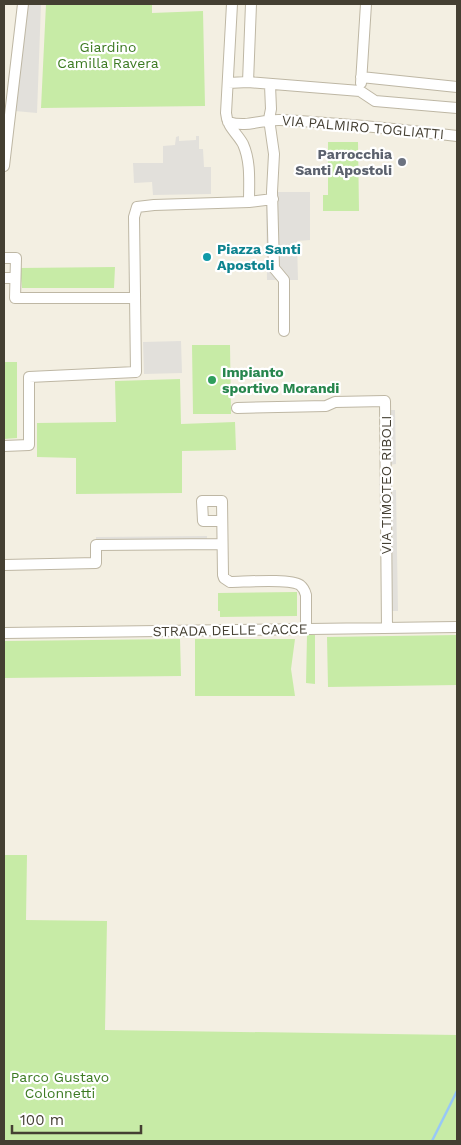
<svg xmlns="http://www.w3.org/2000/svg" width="461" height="1145" font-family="'Work Sans',sans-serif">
<rect width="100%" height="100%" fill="#f3efe2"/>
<!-- green -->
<path fill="#c7eba6" d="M 46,4 L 152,4 L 152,13 L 203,11 L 205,106 L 41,108 Z
M 328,142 L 358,142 L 359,211 L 323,211 L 323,195 L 328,195 Z
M 115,267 L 114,288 L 22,288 L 20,268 Z
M 192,345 L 230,345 L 231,414 L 193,414 Z
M 4,362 L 17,362 L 17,438 L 4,439 Z
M 180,379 L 181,424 L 235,422 L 236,450 L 182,451 L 182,493 L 76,494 L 76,458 L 37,457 L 37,423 L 116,422 L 115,381 Z
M 297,592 L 297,616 L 220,617 L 220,611 L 218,611 L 218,593 Z
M 307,635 L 315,635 L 315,684 L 306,683 Z
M 457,635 L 457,685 L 328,687 L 327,637 Z
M 180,639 L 181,676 L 4,678 L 4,641 Z
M 195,639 L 295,639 L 291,669 L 295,696 L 195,696 Z
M 4,855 L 27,855 L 26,920 L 107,921 L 105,1030 L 457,1035 L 457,1141 L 4,1141 Z"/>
<!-- parking -->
<path fill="#e2e0db" d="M 28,4 L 41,4 L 37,113 L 15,111 Z
M 179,136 L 179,141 L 196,140 L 196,136 L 199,136 L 199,149 L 203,149 L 204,167 L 211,167 L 211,194 L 153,195 L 152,182 L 134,183 L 133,163 L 163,163 L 163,146 L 175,145 L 176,137 Z
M 272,192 L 310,192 L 310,240 L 297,241 L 298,280 L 267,280 L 266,200 Z
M 181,341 L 182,373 L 144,374 L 143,342 Z
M 389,410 L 395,410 L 396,464 L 389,465 Z
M 389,490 L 396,490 L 398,611 L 391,611 Z
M 207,536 L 207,542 L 96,543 L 96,537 Z"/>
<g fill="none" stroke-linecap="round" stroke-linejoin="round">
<!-- stream -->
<path stroke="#98c8f6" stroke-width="2.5" d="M 432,1141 L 457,1091"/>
<defs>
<path id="minor" d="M 232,4 L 226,113 C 227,127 237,133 243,144 C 251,162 249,182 249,202
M 361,77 L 457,87
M 248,82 L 251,4
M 228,83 L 248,82 L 360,91 L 375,101 L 457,108
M 361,83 L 366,4
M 270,85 L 271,109 L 269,119 L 274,154 L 272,192 L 274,268 L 284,280 L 284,331
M 228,122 C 249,128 260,119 281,120 C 340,123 398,129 457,136
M 4,166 L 23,4
M 4,258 L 16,258 L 15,298 L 135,298
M 4,278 L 15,278
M 237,408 L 326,406 L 335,402 L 385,401 L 387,628
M 4,446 L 29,445 L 29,377 L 136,372 L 134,217 L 137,207 L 154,205 L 249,202 L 273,199
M 222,521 L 203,521 L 202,501 L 222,501 L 223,575 L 224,578 L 230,582 C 244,582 290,578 300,585 C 304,588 305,591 306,595 L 306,629
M 4,565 L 96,563 L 96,545 L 222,544
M 4,633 L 457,627"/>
</defs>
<!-- minor casing -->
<use href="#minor" stroke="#beb7a4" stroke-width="12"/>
<!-- minor -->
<use href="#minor" stroke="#fff" stroke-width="10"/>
</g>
<!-- markers -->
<circle fill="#6b7280" stroke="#fff" stroke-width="2" cx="402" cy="162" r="5"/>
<circle fill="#0f9aa8" stroke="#fff" stroke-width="2" cx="207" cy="257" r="5"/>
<circle fill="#2e9e5b" stroke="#fff" stroke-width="2" cx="212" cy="380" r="5"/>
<g text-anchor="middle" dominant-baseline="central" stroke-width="4.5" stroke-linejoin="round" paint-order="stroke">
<!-- park labels -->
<g font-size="14" fill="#3c7a22" stroke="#fff">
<text x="108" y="47">Giardino<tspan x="108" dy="16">Camilla Ravera</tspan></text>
<text x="60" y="1077">Parco Gustavo<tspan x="60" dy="16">Colonnetti</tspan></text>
</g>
<!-- street labels -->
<g font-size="14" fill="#443f32" stroke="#fff">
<text transform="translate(363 127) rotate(5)">VIA PALMIRO TOGLIATTI</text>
<text transform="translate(386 485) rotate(-90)">VIA TIMOTEO RIBOLI</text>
<text transform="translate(230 630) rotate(-1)">STRADA DELLE CACCE</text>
</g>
<!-- worship labels -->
<g font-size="14" font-weight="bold" fill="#5b616d" stroke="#fff" text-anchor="end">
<text x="392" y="154">Parrocchia<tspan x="392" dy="16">Santi Apostoli</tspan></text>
</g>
<!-- culture labels -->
<g font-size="14" font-weight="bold" fill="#0d838f" stroke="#fff" text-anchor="start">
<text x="217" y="249">Piazza Santi<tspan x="217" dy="16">Apostoli</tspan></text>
</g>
<!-- leisure labels -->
<g font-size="14" font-weight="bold" fill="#27864d" stroke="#fff" text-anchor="start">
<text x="222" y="372">Impianto<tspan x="222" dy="16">sportivo Morandi</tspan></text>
</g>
</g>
<!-- border -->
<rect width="461" height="1145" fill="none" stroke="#443f32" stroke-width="10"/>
<!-- scale -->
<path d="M12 1125v8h129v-8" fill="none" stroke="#443f32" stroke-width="2.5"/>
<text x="20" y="1125" font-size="15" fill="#443f32" stroke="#ffffff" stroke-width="4" paint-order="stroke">100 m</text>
</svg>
